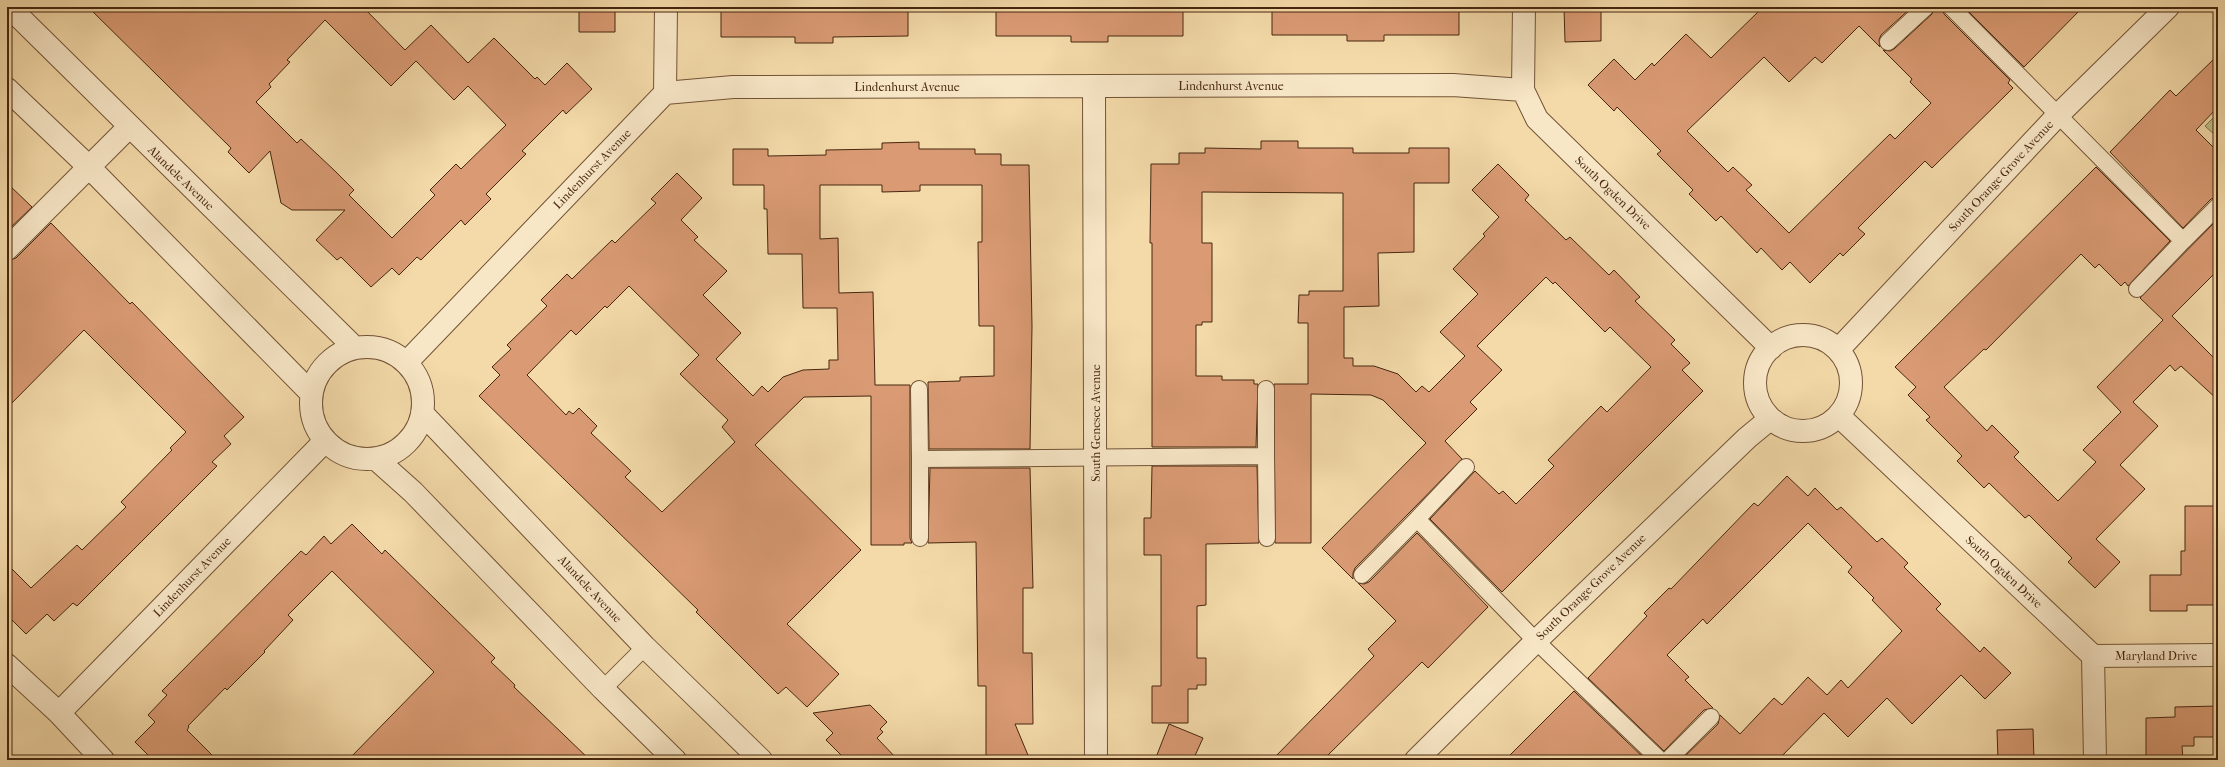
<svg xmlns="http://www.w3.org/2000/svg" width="2225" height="767" font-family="'IM FELL French Canon',serif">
<rect width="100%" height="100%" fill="#f4daa9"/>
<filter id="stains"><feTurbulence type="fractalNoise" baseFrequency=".005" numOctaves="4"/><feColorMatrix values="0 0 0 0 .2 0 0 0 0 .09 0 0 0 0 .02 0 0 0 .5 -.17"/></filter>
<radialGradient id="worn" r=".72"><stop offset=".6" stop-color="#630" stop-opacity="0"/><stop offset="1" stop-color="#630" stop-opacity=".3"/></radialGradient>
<!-- green -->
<path fill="#bfbe85" stroke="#82724a" d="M 2218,113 L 2218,138 L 2205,126 Z"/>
<!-- building -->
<path fill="#da9b74" stroke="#46260f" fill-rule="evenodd" d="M 88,7 L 363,7 L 405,50 L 431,25 L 468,63 L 494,38 L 535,79 L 537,77 L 545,85 L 567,63 L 592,89 L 566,114 L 563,110 L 522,151 L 526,154 L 486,194 L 491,199 L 465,225 L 461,220 L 421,260 L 417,257 L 399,275 L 392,268 L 371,287 L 341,257 L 337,260 L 316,240 L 345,210 L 292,210 L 281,203 L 270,151 L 249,173 L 228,152 L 231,148 ZM 325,20 L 391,86 L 416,61 L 454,100 L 468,86 L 506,125 L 461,169 L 456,164 L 430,190 L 435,195 L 392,238 L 349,195 L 354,190 L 335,171 L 301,139 L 297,143 L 256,102 L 271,87 L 269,84 L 290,62 L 287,60 Z
M 579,7 L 615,7 L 615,32 L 579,32 Z
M 721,7 L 908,7 L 908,36 L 833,37 L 833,43 L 795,43 L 795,37 L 721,37 Z
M 996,7 L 1183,7 L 1183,36 L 1108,36 L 1108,42 L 1071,42 L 1071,36 L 996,36 Z
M 1272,7 L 1459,7 L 1459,35 L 1384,35 L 1384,41 L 1347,41 L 1347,35 L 1272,35 Z
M 1564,7 L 1601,7 L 1601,41 L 1565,42 Z
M 1763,7 L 1912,7 L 1881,35 L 1879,40 L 1880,47 L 1859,26 L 1822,63 L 1815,57 L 1789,82 L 1764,57 L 1687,131 L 1728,172 L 1733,167 L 1752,185 L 1746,190 L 1789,233 L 1890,134 L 1895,139 L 1931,103 L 1910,82 L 1912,79 L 1883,50 L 1890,51 L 1894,49 L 1932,14 L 1935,7 L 1942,7 L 1944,14 L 2010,80 L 2008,83 L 2013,88 L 1932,168 L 1925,161 L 1858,228 L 1865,234 L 1843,256 L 1840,253 L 1810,283 L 1790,262 L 1782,270 L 1761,248 L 1757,253 L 1721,216 L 1716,221 L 1689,194 L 1693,190 L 1657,154 L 1661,151 L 1617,107 L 1614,111 L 1588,85 L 1614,59 L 1635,80 L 1652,63 L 1654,66 L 1686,34 L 1711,58 Z
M 1964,7 L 2083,7 L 2024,67 Z
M 2218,55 L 2218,107 L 2196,130 L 2218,152 L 2218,197 L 2211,199 L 2183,228 L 2110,152 L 2170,90 L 2176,96 Z
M 1261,141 L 1298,141 L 1298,148 L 1353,148 L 1353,153 L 1409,153 L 1409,148 L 1449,148 L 1449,183 L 1414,183 L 1414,252 L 1378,253 L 1379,306 L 1344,307 L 1344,358 L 1353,358 L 1353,366 L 1374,366 L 1398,374 L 1416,392 L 1422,386 L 1429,392 L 1465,356 L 1440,332 L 1478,294 L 1453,269 L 1485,236 L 1483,234 L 1499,217 L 1472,190 L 1498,164 L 1529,195 L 1525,200 L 1566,240 L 1570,237 L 1609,275 L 1614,270 L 1640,297 L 1635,301 L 1675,340 L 1671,344 L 1690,363 L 1682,370 L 1703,391 L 1502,592 L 1430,519 L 1475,471 L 1499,494 L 1503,491 L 1516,504 L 1554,466 L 1548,460 L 1601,406 L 1607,412 L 1651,367 L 1610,327 L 1605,332 L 1555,282 L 1553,284 L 1546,277 L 1477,346 L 1502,370 L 1470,402 L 1477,409 L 1445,441 L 1462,459 L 1355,568 L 1353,573 L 1353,579 L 1322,548 L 1426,443 L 1383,400 L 1371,395 L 1311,394 L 1311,543 L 1275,543 L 1274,384 L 1308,384 L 1308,323 L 1298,323 L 1299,295 L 1309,295 L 1309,291 L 1343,291 L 1343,193 L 1202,192 L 1202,243 L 1212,243 L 1212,322 L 1202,322 L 1202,325 L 1196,325 L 1196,376 L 1222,376 L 1222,380 L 1254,380 L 1254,384 L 1258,384 L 1256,447 L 1152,447 L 1152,243 L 1150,243 L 1151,164 L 1179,164 L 1179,153 L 1205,153 L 1205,148 L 1261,149 Z
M 919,142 L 919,149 L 975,149 L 975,154 L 1001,154 L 1001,165 L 1029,165 L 1032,326 L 1030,449 L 929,449 L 928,382 L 960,381 L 960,377 L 994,376 L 994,326 L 979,326 L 978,242 L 982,242 L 982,185 L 920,185 L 920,191 L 882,192 L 882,185 L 820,185 L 820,239 L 838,238 L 839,293 L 873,292 L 875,385 L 910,385 L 910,538 L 912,543 L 904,543 L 904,545 L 871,545 L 871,396 L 804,397 L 755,445 L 861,550 L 787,624 L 839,674 L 807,707 L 786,687 L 778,694 L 696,612 L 698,610 L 479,396 L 500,375 L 492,367 L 511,349 L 507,345 L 547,306 L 541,300 L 567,274 L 572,279 L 612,240 L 615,243 L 656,203 L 651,199 L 677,173 L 702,198 L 681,220 L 698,237 L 694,240 L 727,271 L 703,295 L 741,333 L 716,359 L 753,396 L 762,386 L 768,392 L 783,377 L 803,370 L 829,369 L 829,360 L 838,360 L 837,308 L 803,308 L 802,254 L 768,254 L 767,209 L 764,209 L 764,185 L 733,185 L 733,149 L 768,149 L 768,156 L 826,155 L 826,150 L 882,149 L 882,143 ZM 629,286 L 699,355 L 680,374 L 728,420 L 722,427 L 735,442 L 662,512 L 625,477 L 631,471 L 591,433 L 597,426 L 579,408 L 573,414 L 569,411 L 566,415 L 527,375 L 571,330 L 576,335 L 605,306 L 607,308 Z
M 2096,167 L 2170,241 L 2128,286 L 2125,282 L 2121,286 L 2099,264 L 2095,268 L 2081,254 L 1986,350 L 1984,349 L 1944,387 L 1987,431 L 1992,425 L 2019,452 L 2014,457 L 2058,501 L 2096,462 L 2083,450 L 2121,412 L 2097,387 L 2163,320 L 2140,298 L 2218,219 L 2218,270 L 2172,316 L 2218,362 L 2218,400 L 2181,366 L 2175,371 L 2170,365 L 2133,402 L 2158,426 L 2120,465 L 2145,489 L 2096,539 L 2120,562 L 2095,588 L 2068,562 L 2072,558 L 2029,515 L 2025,518 L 1989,483 L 1984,488 L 1957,461 L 1962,456 L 1926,420 L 1930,417 L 1908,395 L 1916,387 L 1895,367 Z
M 7,183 L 32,207 L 7,231 Z
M 51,223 L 130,304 L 132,302 L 244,417 L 224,436 L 231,444 L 212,462 L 217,466 L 77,606 L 73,603 L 54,621 L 47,614 L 26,634 L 7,615 L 7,564 L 31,588 L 77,545 L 82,550 L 126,507 L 121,502 L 172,450 L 170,448 L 186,432 L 84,330 L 7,408 L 7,261 L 16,258 Z
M 1152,466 L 1257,466 L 1259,543 L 1206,544 L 1206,605 L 1197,606 L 1197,658 L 1206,658 L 1206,685 L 1197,685 L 1197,689 L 1188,689 L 1188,723 L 1152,723 L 1152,686 L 1161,686 L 1161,555 L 1144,555 L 1144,518 L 1151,518 Z
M 930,468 L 1030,468 L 1033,588 L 1023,588 L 1023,653 L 1032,653 L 1033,724 L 1015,724 L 1030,760 L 986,760 L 986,686 L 978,686 L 976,542 L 928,543 Z
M 1787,476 L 1808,496 L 1815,488 L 1837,510 L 1841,507 L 1877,542 L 1882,538 L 1908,563 L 1904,567 L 1941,604 L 1936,609 L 1980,652 L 1984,647 L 2011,673 L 1985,699 L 1961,675 L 1912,724 L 1887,698 L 1848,737 L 1824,713 L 1778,760 L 1681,760 L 1718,724 L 1720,715 L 1740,734 L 1774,698 L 1782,705 L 1808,677 L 1827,695 L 1841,680 L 1848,688 L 1902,631 L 1872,600 L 1874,598 L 1848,572 L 1852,567 L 1808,523 L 1707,624 L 1703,619 L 1667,655 L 1689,677 L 1685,680 L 1713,708 L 1704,710 L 1664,751 L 1588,678 L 1647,616 L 1644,613 L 1669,588 L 1671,589 L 1754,503 L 1758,506 Z
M 2185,506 L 2218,506 L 2218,605 L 2187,605 L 2187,611 L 2150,611 L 2150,575 L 2181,575 L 2181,551 L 2185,551 Z
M 352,524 L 382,554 L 385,550 L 495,658 L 491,662 L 515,685 L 514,687 L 590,760 L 348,760 L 434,672 L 332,571 L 288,615 L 293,620 L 264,651 L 265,652 L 227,690 L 225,688 L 188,726 L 189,727 L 187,730 L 217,760 L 153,760 L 135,742 L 155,722 L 148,715 L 167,695 L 162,691 L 301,551 L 306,555 L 324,536 L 331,544 Z
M 1417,533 L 1488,607 L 1428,668 L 1422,662 L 1323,760 L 1272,760 L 1374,656 L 1368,649 L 1396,621 L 1358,583 L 1364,584 L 1369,582 Z
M 1574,691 L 1646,760 L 1505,760 Z
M 870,705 L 887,722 L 880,729 L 883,732 L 877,738 L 898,760 L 846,760 L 826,740 L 833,733 L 813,713 Z
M 2218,706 L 2218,737 L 2194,737 L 2194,746 L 2182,746 L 2183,760 L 2146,760 L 2146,718 L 2175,717 L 2175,707 Z
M 1169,724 L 1203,738 L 1193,760 L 1155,760 Z
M 2033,729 L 2034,760 L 1998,760 L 1997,730 Z"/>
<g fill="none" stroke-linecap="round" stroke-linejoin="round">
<defs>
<path id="service" d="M 1951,7 L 2183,241 L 2218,206
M 1888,42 L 1926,7
M 2137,289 L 2183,241
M 919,389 L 920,459
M 1266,456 L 1266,389
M 1417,519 L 1466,467
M 920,538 L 920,459 L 1266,456 L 1267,538
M 1362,575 L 1417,519 L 1536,641 L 1660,760
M 603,689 L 645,647
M 1668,760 L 1711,717"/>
<path id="minor" d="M 9,7 L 355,348
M 1524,7 L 1523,90 L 1537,119 L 1771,348
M 1094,87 L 1096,760
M 7,89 L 89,167 L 311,393
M 665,93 L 666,7
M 7,249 L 129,127
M1755 383a48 48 0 1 1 96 0a48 48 0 1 1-96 0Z
M311 403a56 56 0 1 1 112 0a56 56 0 1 1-112 0Z
M 1838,350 L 2058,115 L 2168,7
M 406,363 L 665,93 L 733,87 L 1453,85 L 1523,90
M 422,413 L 645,647 L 761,760
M 1839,416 L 2093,656 L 2095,760
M 376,459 L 413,492 L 603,689 L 675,760
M 2093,656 L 2218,655
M 7,665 L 59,713 L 103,760
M 59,713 L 325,441
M 1416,760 L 1536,641 L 1747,438 L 1770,419"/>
</defs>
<!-- service casing -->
<use href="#service" stroke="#725336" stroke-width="18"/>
<!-- minor casing -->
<use href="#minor" stroke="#725336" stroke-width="24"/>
<!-- service -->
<use href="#service" stroke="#f8e7c7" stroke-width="16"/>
<!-- minor -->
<use href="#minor" stroke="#f8e7c7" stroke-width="22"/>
</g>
<g text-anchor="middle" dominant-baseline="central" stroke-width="3.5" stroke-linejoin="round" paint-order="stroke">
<!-- street labels -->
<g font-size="12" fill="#46260f" stroke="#f8e7c7">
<text x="1231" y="86">Lindenhurst Avenue</text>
<text x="907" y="87">Lindenhurst Avenue</text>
<text transform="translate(592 169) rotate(-46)">Lindenhurst Avenue</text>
<text transform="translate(2001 176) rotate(-47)">South Orange Grove Avenue</text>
<text transform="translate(181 178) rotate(44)">Alandele Avenue</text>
<text transform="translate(1613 193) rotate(44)">South Ogden Drive</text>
<text transform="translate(1096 423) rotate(-90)">South Genesee Avenue</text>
<text transform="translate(2004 572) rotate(43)">South Ogden Drive</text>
<text transform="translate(192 577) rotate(-46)">Lindenhurst Avenue</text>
<text transform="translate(1591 587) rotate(-44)">South Orange Grove Avenue</text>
<text transform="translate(590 589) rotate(47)">Alandele Avenue</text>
<text x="2156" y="656">Maryland Drive</text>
</g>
</g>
<!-- margin -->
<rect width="2225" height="767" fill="none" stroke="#f4daa9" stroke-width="24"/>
<rect x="8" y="8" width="2209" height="751" fill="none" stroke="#46260f" stroke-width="2"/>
<rect x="12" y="12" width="2201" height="743" fill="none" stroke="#46260f"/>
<rect width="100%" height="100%" filter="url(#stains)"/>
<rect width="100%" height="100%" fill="url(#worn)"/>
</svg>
